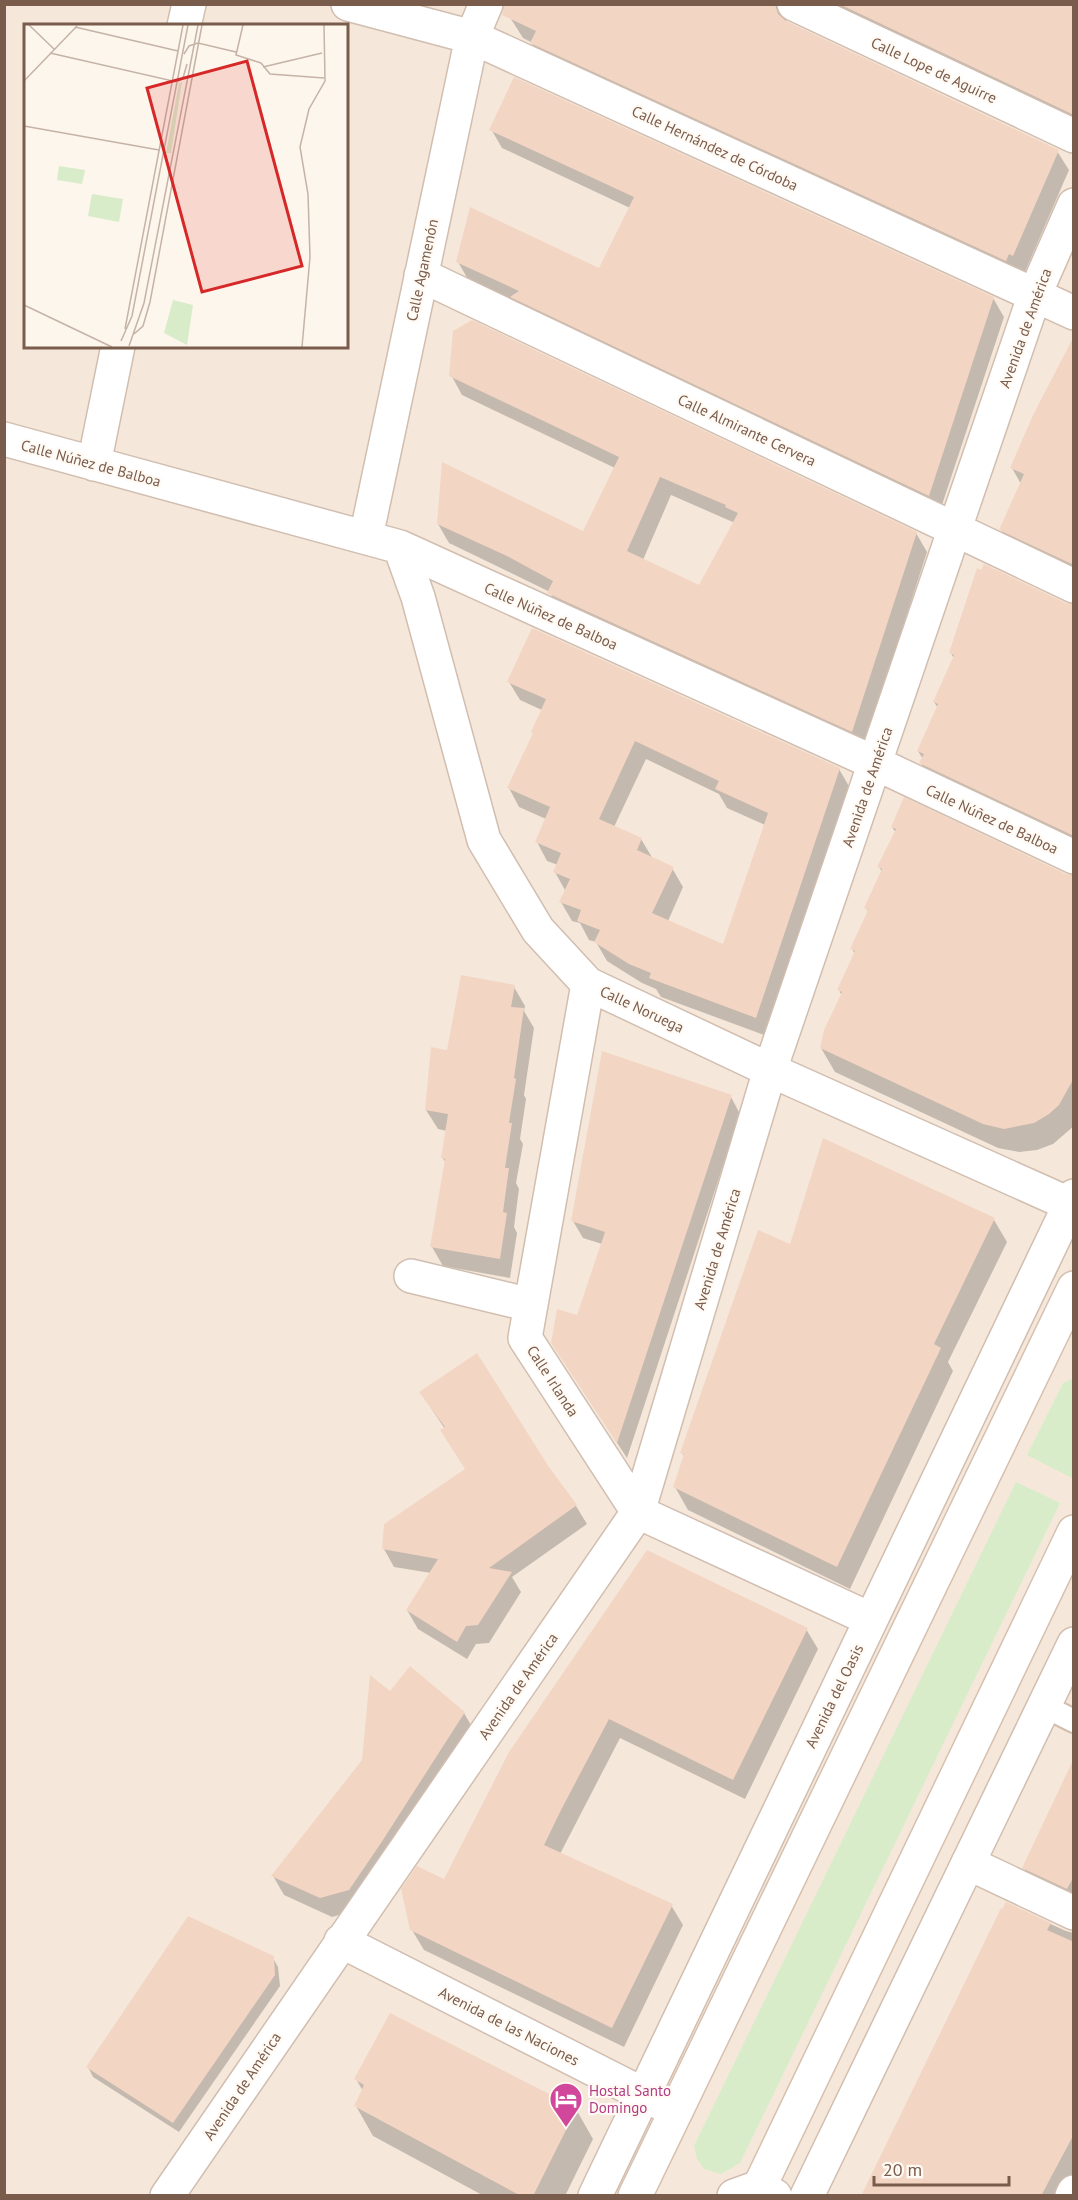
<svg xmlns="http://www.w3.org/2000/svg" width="1078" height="2200" font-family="'PT Sans',sans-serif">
<rect width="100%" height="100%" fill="#fdf6ec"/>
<!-- residential -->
<path fill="#f5e8da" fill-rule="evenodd" d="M 5,5 L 1073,5 L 1073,2195 L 5,2195 ZM 26,26 L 346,26 L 346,346 L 26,346 Z"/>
<!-- green -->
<path fill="#d8ecc9" d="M 1073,1378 L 1074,1474 L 1072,1478 L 1027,1455 L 1063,1383 Z
M 1016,1482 L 1060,1503 L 740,2163 L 721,2174 L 704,2169 L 697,2159 L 694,2146 Z"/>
<!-- shadow -->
<path fill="#0003" fill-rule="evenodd" d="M 518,4 L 804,4 L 787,16 L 786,23 L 1057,151 L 1069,170 L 1024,274 L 543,62 L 531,42 L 523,38 L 511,19 Z
M 806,4 L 1074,4 L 1074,128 Z
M 491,129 L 993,298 L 1004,317 L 939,514 L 469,281 L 458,262 L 600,270 L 630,208 L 502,148 Z
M 1074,367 L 1074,582 L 1015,554 L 1001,530 L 1021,484 L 1012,468 Z
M 451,375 L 916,533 L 927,552 L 863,750 L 560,613 L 550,592 L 449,543 L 438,524 L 584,533 L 615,468 L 462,395 ZM 671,495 L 735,523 L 700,587 L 643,560 Z
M 1066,605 L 1074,606 L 1074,853 L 935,787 L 921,763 L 923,759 L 918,751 L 938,708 L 934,702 L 954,659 L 951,653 Z
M 509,682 L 839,769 L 850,788 L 767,1036 L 661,997 L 656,989 L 642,983 L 607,961 L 596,942 L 589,940 L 580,923 L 572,921 L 561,902 L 566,892 L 555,872 L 558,865 L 547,861 L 537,842 L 546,819 L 519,807 L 509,788 L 534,735 L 532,732 L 542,710 L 520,700 ZM 646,759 L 719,794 L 727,808 L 765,825 L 724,946 L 668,921 L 683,887 L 672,868 L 653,859 L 641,839 L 614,827 Z
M 892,827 L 1074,877 L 1074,1126 L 1053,1144 L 1037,1150 L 1019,1152 L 998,1148 L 835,1072 L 821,1048 L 842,996 L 839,990 L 855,954 L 852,949 L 869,913 L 866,908 L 882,872 L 879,867 L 896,833 Z
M 514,987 L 525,1006 L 524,1011 L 534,1028 L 524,1095 L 526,1099 L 520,1139 L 523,1144 L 516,1183 L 519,1189 L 514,1227 L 517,1233 L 510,1278 L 443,1266 L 432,1247 L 446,1163 L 442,1157 L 447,1131 L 438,1129 L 426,1110 L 448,1051 Z
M 731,1097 L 740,1114 L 627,1458 L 563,1360 L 602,1244 L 583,1238 L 573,1221 Z
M 994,1220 L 1007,1242 L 948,1362 L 953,1371 L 850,1589 L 688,1510 L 675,1487 L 685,1457 L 682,1453 L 791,1246 Z
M 421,1393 L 548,1468 L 576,1506 L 587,1524 L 512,1577 L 521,1592 L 489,1643 L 476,1644 L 467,1659 L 418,1629 L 407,1610 L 431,1573 L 394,1567 L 384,1549 L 466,1470 L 445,1429 Z
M 806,1629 L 818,1649 L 745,1799 L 620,1738 L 560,1854 L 671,1905 L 683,1925 L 624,2047 L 424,1950 L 412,1930 L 444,1881 L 510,1752 Z
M 391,1693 L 464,1713 L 475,1732 L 360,1909 L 332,1917 L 284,1895 L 273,1876 L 363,1760 Z
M 1074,1761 L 1074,1907 L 1036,1890 L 1024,1868 Z
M 1006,1904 L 1066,1931 L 1074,1933 L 1074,2196 L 863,2196 Z
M 273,1958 L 278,1967 L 280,1986 L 179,2132 L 93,2077 L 88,2067 Z
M 356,2079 L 576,2109 L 593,2139 L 565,2196 L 484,2196 L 373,2136 L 356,2106 L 363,2091 Z"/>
<!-- building -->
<path fill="#f3d5c3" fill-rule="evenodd" d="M 504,4 L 775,4 L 778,14 L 786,21 L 1059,150 L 1013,256 L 1009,254 L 1006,261 L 530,43 L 536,31 L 502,15 Z
M 839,4 L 1074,4 L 1074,115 Z
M 514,77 L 994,297 L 929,496 L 510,297 L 519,291 L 456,262 L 470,207 L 599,268 L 634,197 L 489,130 Z
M 472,320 L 917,532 L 852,732 L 547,593 L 553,581 L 507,556 L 437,524 L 442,462 L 583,531 L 619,457 L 449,376 L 453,331 ZM 660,477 L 726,505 L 725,507 L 738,513 L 699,585 L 627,551 Z
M 1074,336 L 1074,565 L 999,530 L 1024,474 L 1010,468 L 1033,415 Z
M 984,564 L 1066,603 L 1074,604 L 1074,836 L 919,763 L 924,754 L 917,751 L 938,704 L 933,702 L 954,655 L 949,653 L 977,568 L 981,570 Z
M 532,628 L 840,768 L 756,1018 L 649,978 L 651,973 L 629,964 L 594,942 L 600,930 L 577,921 L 581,910 L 559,902 L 570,879 L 553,872 L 561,853 L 535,842 L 550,807 L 507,788 L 533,733 L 531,732 L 546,699 L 507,682 ZM 635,741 L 719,781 L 715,789 L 768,813 L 723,944 L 652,913 L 674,867 L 637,850 L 642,838 L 599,819 Z
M 904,797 L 1066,874 L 1074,875 L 1074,1078 L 1059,1105 L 1049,1114 L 1034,1123 L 1004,1129 L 983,1124 L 820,1048 L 824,1030 L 842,992 L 837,990 L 855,951 L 850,949 L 868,910 L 864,908 L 882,869 L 877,867 L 896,829 L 891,827 Z
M 461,975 L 515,985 L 511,1007 L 524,1008 L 514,1078 L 516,1079 L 509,1123 L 512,1123 L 505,1168 L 509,1168 L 503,1212 L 507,1213 L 500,1259 L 430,1247 L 445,1159 L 441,1158 L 448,1114 L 425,1110 L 431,1047 L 447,1050 Z
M 602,1051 L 732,1095 L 617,1443 L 551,1343 L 557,1309 L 577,1315 L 605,1232 L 571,1221 Z
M 823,1138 L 995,1218 L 934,1344 L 941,1348 L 837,1567 L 673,1487 L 684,1454 L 680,1453 L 758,1230 L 790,1244 Z
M 477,1353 L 549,1467 L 577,1505 L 489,1568 L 512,1572 L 478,1625 L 466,1626 L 457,1642 L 406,1610 L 438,1559 L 382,1549 L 384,1524 L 465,1469 L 440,1430 L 445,1427 L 419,1392 Z
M 647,1550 L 808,1628 L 733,1780 L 609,1719 L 561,1810 L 544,1845 L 673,1904 L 612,2028 L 410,1930 L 401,1889 L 417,1866 L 444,1879 L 509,1752 Z
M 410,1666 L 465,1712 L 381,1843 L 349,1890 L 320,1898 L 271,1876 L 362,1760 L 370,1675 L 390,1691 Z
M 1074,1758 L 1074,1876 L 1067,1889 L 1022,1868 Z
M 1006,1902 L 1051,1923 L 1047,1930 L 1074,1942 L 1074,2134 L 1041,2196 L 861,2196 L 1001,1908 L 1002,1909 Z
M 188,1916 L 274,1956 L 275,1975 L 173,2123 L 86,2067 Z
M 390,2013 L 577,2108 L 533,2196 L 521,2196 L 354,2106 L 364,2085 L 354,2079 Z"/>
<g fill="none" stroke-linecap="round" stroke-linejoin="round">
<defs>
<path id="service" d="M 1044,1706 L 1074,1721"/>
<path id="minor" d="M 348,4 L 472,37 L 1074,313
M 794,4 L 1074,136
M 184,26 L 189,4
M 421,275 L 1074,586
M 4,439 L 400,547 L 875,763 L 1074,857
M 94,464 L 118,346
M 366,537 L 472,37 L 486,4
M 400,547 L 418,597 L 484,840 L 538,930 L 588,984 L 770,1070 L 1069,1204
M 588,984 L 525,1338 L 638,1512 L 870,1619
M 411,1276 L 531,1305
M 968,1863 L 1074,1913
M 341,1941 L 676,2111
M 167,2196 L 638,1512 L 770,1070 L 1035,294 L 1074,205
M 1072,2196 L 1074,2192"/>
<path id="tertiary" d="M 595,2196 L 1074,1196
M 734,2196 L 759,2187 L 775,2196
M 807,2196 L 1074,1644"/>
<path id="secondary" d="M 635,2196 L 1074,1288
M 755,2196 L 1074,1532"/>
</defs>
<!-- service casing -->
<use href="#service" stroke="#d1beb0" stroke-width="26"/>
<!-- minor casing -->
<use href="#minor" stroke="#d1beb0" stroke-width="36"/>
<!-- tertiary casing -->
<use href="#tertiary" stroke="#d1beb0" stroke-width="36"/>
<!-- secondary casing -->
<use href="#secondary" stroke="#d6c0b0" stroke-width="36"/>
<!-- service -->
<use href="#service" stroke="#fff" stroke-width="22"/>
<!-- minor -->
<use href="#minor" stroke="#fff" stroke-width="33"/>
<!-- tertiary -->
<use href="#tertiary" stroke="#fff" stroke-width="33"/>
<!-- secondary -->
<use href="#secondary" stroke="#fff" stroke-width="33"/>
</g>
<!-- icons -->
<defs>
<symbol id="hotel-pin" viewBox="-11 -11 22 30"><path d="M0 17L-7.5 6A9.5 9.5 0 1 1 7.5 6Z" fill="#d1479c" stroke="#fffaf3"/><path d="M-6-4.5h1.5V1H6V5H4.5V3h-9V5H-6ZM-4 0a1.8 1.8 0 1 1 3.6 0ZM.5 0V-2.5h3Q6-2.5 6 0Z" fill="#fff"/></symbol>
</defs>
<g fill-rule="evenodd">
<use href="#hotel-pin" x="547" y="2080" width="38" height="52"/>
</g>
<g text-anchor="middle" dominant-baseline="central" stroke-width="4.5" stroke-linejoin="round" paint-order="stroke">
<!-- street labels -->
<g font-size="15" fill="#7a5c4d" stroke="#fffaf3">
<text transform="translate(934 70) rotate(25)">Calle Lope de Aguirre</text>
<text transform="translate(715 148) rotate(25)">Calle Hernández de Córdoba</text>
<text transform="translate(422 270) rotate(-78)">Calle Agamenón</text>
<text transform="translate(1025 328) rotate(-70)">Avenida de América</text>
<text transform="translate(747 430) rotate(25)">Calle Almirante Cervera</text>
<text transform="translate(91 463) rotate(15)">Calle Núñez de Balboa</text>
<text transform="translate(551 616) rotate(24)">Calle Núñez de Balboa</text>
<text transform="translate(867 787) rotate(-71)">Avenida de América</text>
<text transform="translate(992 819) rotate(25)">Calle Núñez de Balboa</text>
<text transform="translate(642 1009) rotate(25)">Calle Noruega</text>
<text transform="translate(717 1249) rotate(-73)">Avenida de América</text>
<text transform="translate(553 1381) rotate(57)">Calle Irlanda</text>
<text transform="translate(518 1686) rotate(-55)">Avenida de América</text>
<text transform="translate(834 1696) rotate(-64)">Avenida del Oasis</text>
<text transform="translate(509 2026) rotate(27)">Avenida de las Naciones</text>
<text transform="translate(242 2086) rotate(-56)">Avenida de América</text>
</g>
<!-- hotel labels -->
<g font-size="15" fill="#b23c85" stroke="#fffaf3" text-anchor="start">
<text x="589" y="2090">Hostal Santo<tspan x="589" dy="17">Domingo</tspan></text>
</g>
</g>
<!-- overview -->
<g transform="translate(24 24)">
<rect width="324" height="324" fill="#fdf6ec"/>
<path d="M 158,58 L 147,129 L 142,129 L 155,59 ZM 35,142 L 61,146 L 58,160 L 33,156 ZM 68,170 L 99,175 L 95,198 L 64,192 ZM 149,276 L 169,281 L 163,321 L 140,309 Z" fill="#d8ecc9"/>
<path fill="none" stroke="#c5b3a7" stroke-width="1.5" d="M 5,1 L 30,25M 219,1 L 212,31 L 237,39 L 246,50 L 300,54M 51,3 L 154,27M 26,29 L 153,58 L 159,54 L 163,40M 160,30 L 165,22 L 174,19 L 212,28M 239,43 L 298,29M 0,57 L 53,2M 0,102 L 135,126M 0,281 L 88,323M 101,305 L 159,1M 110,310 L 119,302 L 126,278 L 178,1M 97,317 L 108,292 L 164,1M 105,322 L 120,279 L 174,1M 278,323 L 286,233 L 284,170 L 276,123 L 285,85 L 301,57 L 300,1"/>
<path fill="#d62828" fill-opacity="0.15" stroke="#d62828" stroke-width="3" d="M 223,37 L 278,242 L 178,268 L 123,64 Z"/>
<rect width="324" height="324" fill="none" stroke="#7a5c4d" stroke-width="3"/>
</g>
<!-- border -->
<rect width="1078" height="2200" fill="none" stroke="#7a5c4d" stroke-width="12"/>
<!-- scale -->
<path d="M874 2176v9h135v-9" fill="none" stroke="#7a5c4d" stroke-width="3"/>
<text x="883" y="2176" font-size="18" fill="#7a5c4d" stroke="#fffaf3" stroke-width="4.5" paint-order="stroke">20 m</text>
</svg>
